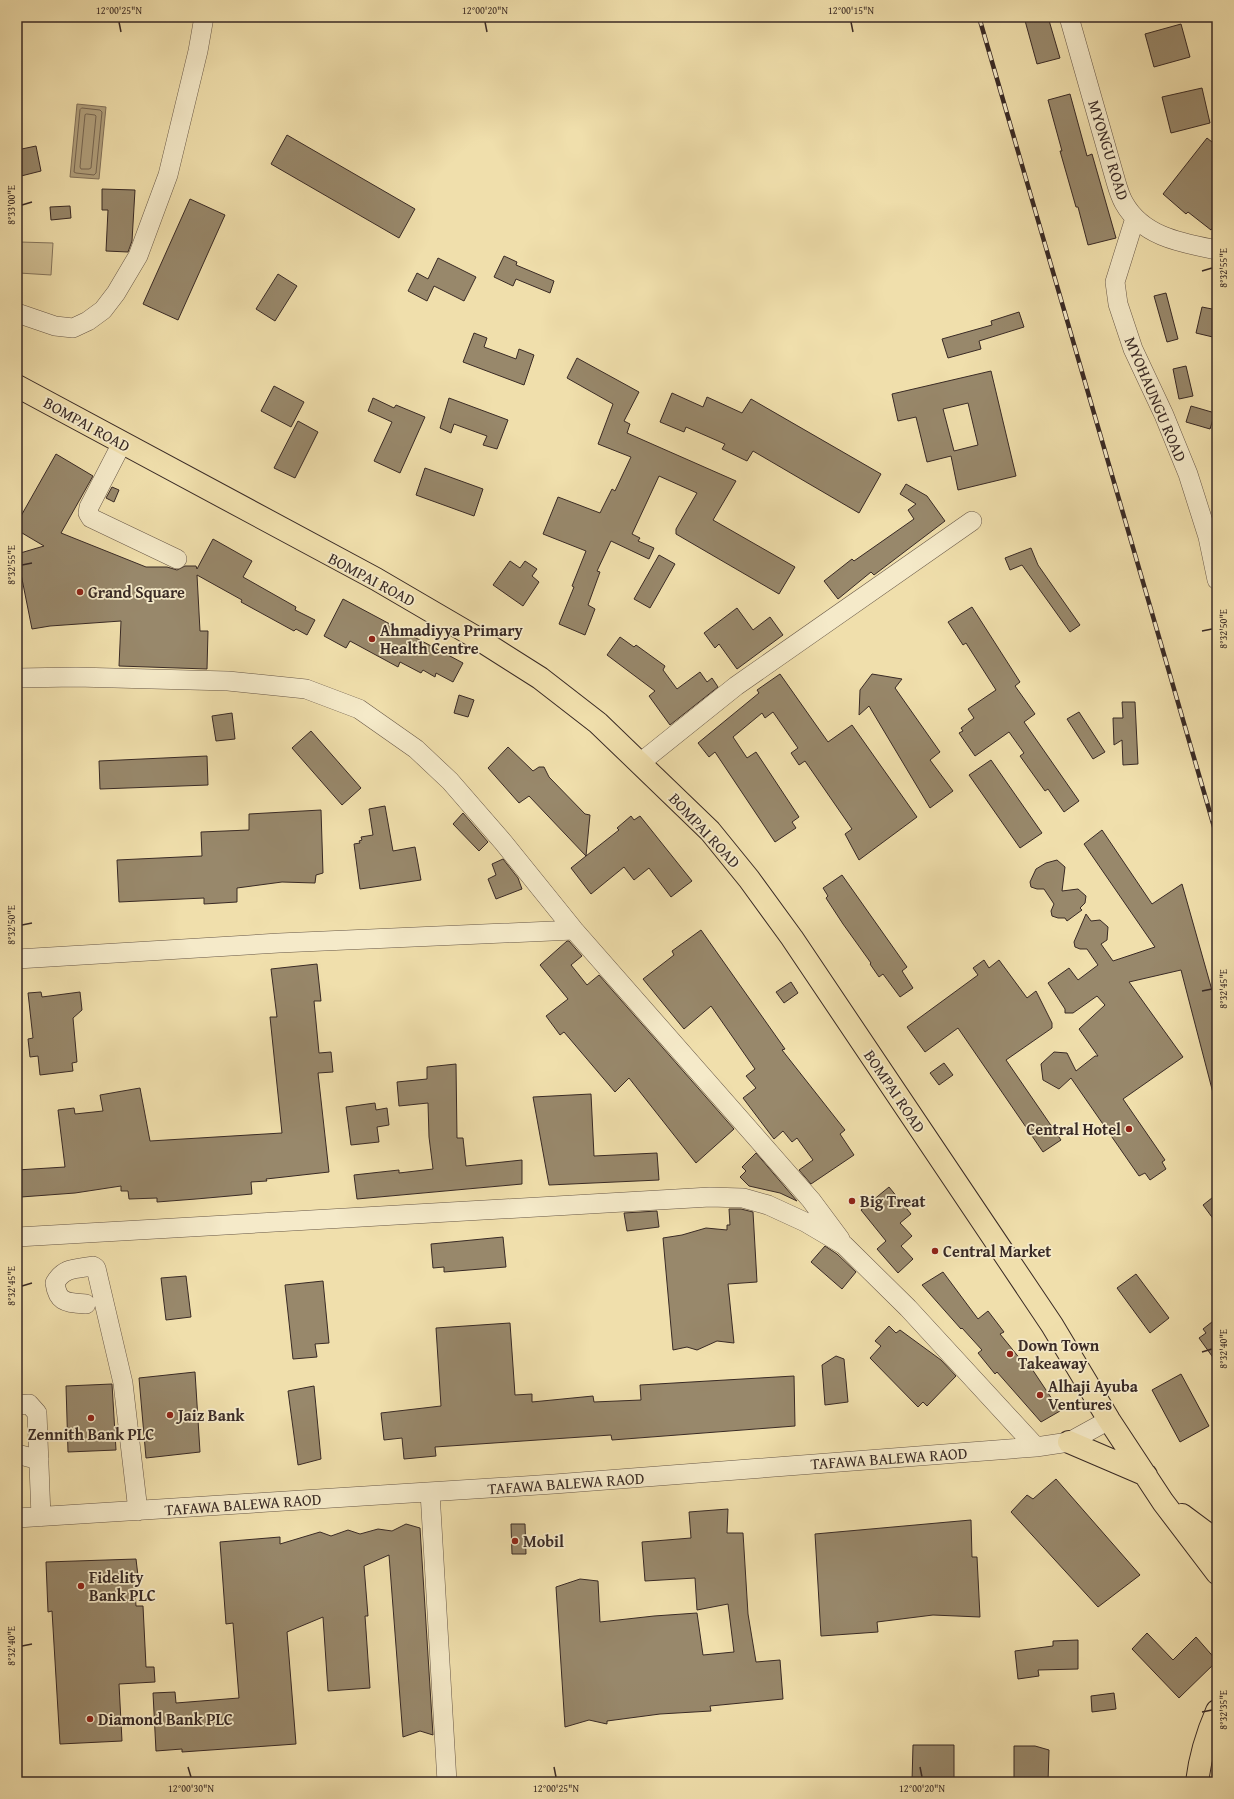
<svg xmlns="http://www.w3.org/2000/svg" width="1234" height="1799" font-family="'Gentium Book Plus',serif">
<rect width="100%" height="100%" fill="#f0dfac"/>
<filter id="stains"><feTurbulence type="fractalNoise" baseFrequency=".005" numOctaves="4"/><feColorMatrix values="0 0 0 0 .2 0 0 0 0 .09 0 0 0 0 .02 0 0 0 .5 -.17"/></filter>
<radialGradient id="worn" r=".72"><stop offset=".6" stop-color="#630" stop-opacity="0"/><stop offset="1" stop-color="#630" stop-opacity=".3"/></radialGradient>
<!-- green -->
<path fill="#d1c095" stroke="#85755d" d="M 20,242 L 53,243 L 51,275 L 19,273 Z"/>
<!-- water -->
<path fill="#b2a17e" stroke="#82715a" d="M 77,104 L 106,107 L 99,179 L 70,177 Z"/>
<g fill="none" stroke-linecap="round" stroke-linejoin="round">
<!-- shore -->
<path stroke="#766652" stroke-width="1" d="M 82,108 L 100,110 L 102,112 L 96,173 L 94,175 L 76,173 L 74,172 L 80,110 Z
M 87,114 L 95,115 L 96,116 L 91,168 L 89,169 L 81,169 L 80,167 L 85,115 Z"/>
</g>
<!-- building -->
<path fill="#98886b" stroke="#392a25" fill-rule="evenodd" d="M 1024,17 L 1048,17 L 1060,58 L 1037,64 Z
M 1181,24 L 1190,57 L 1154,67 L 1145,34 Z
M 1202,88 L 1210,123 L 1171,133 L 1162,97 Z
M 1070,94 L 1087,156 L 1092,154 L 1116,238 L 1088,245 L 1078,207 L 1076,207 L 1060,151 L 1062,151 L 1048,100 Z
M 287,135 L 415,209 L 399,238 L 271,164 Z
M 1207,138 L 1217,146 L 1217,222 L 1211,230 L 1188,212 L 1186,214 L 1163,194 Z
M 36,146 L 41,171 L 17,177 L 17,150 Z
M 102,189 L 135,190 L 132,241 L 128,252 L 106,251 L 108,210 L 102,210 Z
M 190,199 L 225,215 L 178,320 L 143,304 Z
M 70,206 L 71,218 L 51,220 L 50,207 Z
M 504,256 L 517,262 L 516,265 L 554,281 L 550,293 L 516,279 L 513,286 L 494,277 Z
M 438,258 L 476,277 L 464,301 L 434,286 L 427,301 L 408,291 L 417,273 L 428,279 Z
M 278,274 L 297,286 L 275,321 L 256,309 Z
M 1166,293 L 1178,339 L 1167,342 L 1154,296 Z
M 1202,307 L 1217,310 L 1217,338 L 1196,333 Z
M 1019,312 L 1024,327 L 979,341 L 981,349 L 948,358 L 942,339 L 992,325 L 991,321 Z
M 474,333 L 487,338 L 484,347 L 516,359 L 519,349 L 534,355 L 524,385 L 463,362 Z
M 577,358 L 639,392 L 624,421 L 630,424 L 627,433 L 736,481 L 713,520 L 795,567 L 779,594 L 676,534 L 676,529 L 697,493 L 659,476 L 632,534 L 640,538 L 638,541 L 654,548 L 649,559 L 611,541 L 597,571 L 600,572 L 588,605 L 595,609 L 585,635 L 559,624 L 574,587 L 572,586 L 586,551 L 543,534 L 558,497 L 600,513 L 612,489 L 615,491 L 631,457 L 598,444 L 613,404 L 567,378 Z
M 1186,366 L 1193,396 L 1179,399 L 1173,369 Z
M 991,371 L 1016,476 L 958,490 L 951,456 L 927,462 L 916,417 L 898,421 L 892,394 ZM 968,403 L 978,445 L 954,451 L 943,409 Z
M 274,386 L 304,402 L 291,427 L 261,411 Z
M 672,393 L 703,407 L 707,397 L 742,413 L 751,399 L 881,474 L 859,513 L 753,451 L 747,461 L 722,449 L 725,444 L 686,427 L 684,432 L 660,422 Z
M 373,398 L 394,408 L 396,405 L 425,417 L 400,473 L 374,461 L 392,422 L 368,411 Z
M 449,398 L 508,420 L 497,449 L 483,445 L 487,436 L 454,424 L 451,433 L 440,428 Z
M 1191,406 L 1215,413 L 1210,429 L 1186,422 Z
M 298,421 L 318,432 L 295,478 L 274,468 Z
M 56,454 L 93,476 L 61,533 L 146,567 L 167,567 L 177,570 L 185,566 L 196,566 L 197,569 L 213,539 L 252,561 L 243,577 L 296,607 L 295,610 L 315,620 L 307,635 L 296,629 L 294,631 L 241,602 L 242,600 L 197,575 L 200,631 L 208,631 L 207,669 L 119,666 L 121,621 L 50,626 L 32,629 L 17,554 L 44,546 L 17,530 L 17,523 Z
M 425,468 L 483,489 L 474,516 L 416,495 Z
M 906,484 L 927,496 L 945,521 L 874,575 L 871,572 L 838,599 L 824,581 L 852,559 L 854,561 L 914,519 L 908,510 L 916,504 L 900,494 Z
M 112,487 L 119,490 L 114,502 L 106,498 Z
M 1031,548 L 1038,565 L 1080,625 L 1070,632 L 1022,565 L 1010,570 L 1005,558 Z
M 659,555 L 675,564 L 650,608 L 634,599 Z
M 510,561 L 520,568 L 525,561 L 537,569 L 532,576 L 539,582 L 523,606 L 493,585 Z
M 343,599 L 463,663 L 453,682 L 436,673 L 435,677 L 423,670 L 421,673 L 400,662 L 398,667 L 350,641 L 346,648 L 324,636 Z
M 972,607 L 1020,682 L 1015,686 L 1035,714 L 1024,722 L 1079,801 L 1064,812 L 1048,789 L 1045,791 L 1020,756 L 1024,753 L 1009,732 L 975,756 L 959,733 L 963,731 L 961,728 L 974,718 L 968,709 L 996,690 L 966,643 L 963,645 L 948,622 Z
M 737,608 L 753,630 L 770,617 L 783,635 L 737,669 L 719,644 L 715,648 L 704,633 Z
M 620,637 L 634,647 L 636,645 L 665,666 L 663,670 L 677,689 L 700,672 L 707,682 L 712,678 L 718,687 L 670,725 L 649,696 L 655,691 L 607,655 Z
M 780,674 L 828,742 L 852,725 L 917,817 L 859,860 L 845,834 L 852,829 L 805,761 L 799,765 L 791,753 L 798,748 L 773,712 L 765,718 L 762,713 L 733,737 L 747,758 L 756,752 L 799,817 L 792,822 L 796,828 L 775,842 L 715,752 L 709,757 L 698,743 L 759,693 L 757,690 Z
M 872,674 L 902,679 L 895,688 L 940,752 L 930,760 L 953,791 L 930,808 L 869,706 L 859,715 L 860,690 Z
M 459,695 L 474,700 L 468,717 L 454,713 Z
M 1122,702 L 1135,702 L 1138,764 L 1123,765 L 1122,740 L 1114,745 L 1113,718 L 1123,718 Z
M 1079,712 L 1105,752 L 1093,759 L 1067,719 Z
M 232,713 L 235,739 L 216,741 L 212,716 Z
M 311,731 L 361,788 L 342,805 L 292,748 Z
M 508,747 L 533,771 L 539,767 L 544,767 L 549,777 L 585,814 L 590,815 L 586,856 L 619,830 L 617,828 L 631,816 L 634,820 L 640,816 L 692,881 L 671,897 L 649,868 L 634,880 L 624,867 L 591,894 L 571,868 L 586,856 L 529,796 L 519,803 L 488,768 Z
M 207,756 L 208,785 L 100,789 L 99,761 Z
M 991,760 L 1042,833 L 1020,848 L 969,775 Z
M 385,806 L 393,851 L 415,847 L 421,880 L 360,889 L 354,844 L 360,843 L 359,841 L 362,840 L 361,837 L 373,835 L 369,809 Z
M 321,810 L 323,873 L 316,875 L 315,883 L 282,882 L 237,888 L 237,902 L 204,904 L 204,898 L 119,902 L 117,860 L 202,856 L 201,832 L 249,830 L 249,814 Z
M 463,813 L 488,842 L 479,851 L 453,824 Z
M 1102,830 L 1152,904 L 1182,884 L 1217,1008 L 1217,1092 L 1213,1093 L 1181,970 L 1129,982 L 1183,1057 L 1123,1099 L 1165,1160 L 1162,1162 L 1166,1169 L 1150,1180 L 1145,1173 L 1139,1176 L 1071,1078 L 1059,1089 L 1043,1080 L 1041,1064 L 1054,1052 L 1067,1053 L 1076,1071 L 1095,1056 L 1098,1056 L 1079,1029 L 1105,1005 L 1097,996 L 1073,1013 L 1065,1013 L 1065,1009 L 1048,983 L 1069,968 L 1078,980 L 1098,965 L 1087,949 L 1080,949 L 1075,947 L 1074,942 L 1086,914 L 1091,921 L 1100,920 L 1108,927 L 1107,940 L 1101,944 L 1113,961 L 1155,947 L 1084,844 Z
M 503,859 L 518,878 L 522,889 L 496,899 L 488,879 L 496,875 L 492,864 Z
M 1057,860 L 1065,867 L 1062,891 L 1078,889 L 1086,896 L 1085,903 L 1080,908 L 1082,910 L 1067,921 L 1065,918 L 1058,918 L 1052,916 L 1051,911 L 1054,904 L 1044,889 L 1037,889 L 1031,887 L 1030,882 L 1036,869 L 1046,863 Z
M 842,875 L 907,967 L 902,971 L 913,988 L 900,997 L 883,974 L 879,977 L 870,964 L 871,963 L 843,924 L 826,898 L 828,896 L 823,888 Z
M 701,930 L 785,1049 L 782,1050 L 845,1130 L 840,1134 L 854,1155 L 811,1184 L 799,1170 L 813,1160 L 797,1138 L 792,1142 L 783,1131 L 774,1139 L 743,1098 L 756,1088 L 746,1076 L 755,1069 L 711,1006 L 684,1029 L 643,979 L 674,955 L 672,951 Z
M 567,941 L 569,941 L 582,956 L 571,965 L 587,985 L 599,975 L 734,1129 L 696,1163 L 629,1078 L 615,1092 L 564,1032 L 560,1035 L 546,1016 L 568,999 L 540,965 Z
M 984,960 L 989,968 L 999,960 L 1027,998 L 1036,991 L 1052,1023 L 1052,1028 L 1006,1060 L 1061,1140 L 1043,1152 L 958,1028 L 925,1052 L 907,1027 L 978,975 L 973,968 Z
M 317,964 L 321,1001 L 314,1001 L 319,1053 L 331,1052 L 333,1072 L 318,1073 L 329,1172 L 266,1179 L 267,1181 L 251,1182 L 252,1194 L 196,1199 L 157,1202 L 157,1198 L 129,1199 L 128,1191 L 121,1191 L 121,1186 L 75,1193 L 21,1197 L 21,1193 L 17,1194 L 17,1170 L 65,1167 L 58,1110 L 74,1108 L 75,1114 L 103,1111 L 100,1095 L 140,1088 L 150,1141 L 282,1133 L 270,1017 L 277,1017 L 271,969 Z
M 791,982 L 798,993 L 784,1003 L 776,992 Z
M 41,992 L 42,997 L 80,992 L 82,1010 L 73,1018 L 77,1062 L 72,1063 L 73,1071 L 40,1075 L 38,1056 L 30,1057 L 28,1039 L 33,1038 L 28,993 Z
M 944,1063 L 953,1075 L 939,1085 L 930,1073 Z
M 456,1064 L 457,1138 L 463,1138 L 466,1166 L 522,1160 L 522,1184 L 357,1199 L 354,1175 L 399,1170 L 399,1173 L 433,1169 L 429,1137 L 428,1103 L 399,1106 L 397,1082 L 427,1079 L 427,1067 Z
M 591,1094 L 594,1156 L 657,1153 L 659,1180 L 549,1185 L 533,1097 Z
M 375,1103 L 376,1110 L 387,1108 L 389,1125 L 377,1127 L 379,1142 L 351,1145 L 346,1107 Z
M 756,1153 L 797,1201 L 780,1193 L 749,1186 L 740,1177 L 746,1171 L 742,1167 Z
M 889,1187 L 911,1214 L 900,1223 L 912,1236 L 901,1246 L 913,1259 L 898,1273 L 877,1249 L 886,1241 L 861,1210 Z
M 1217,1194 L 1217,1224 L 1203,1205 Z
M 729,1209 L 741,1209 L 753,1212 L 757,1282 L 728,1284 L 734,1343 L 717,1341 L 697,1350 L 687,1347 L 673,1350 L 663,1238 L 682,1235 L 706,1228 L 727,1230 L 727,1225 L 730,1225 Z
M 657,1211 L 659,1227 L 627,1231 L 624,1213 Z
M 503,1237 L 506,1267 L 444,1272 L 444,1267 L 433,1268 L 431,1244 Z
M 825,1246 L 837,1254 L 856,1272 L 842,1289 L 811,1262 Z
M 943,1272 L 978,1319 L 988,1311 L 1004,1332 L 1000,1334 L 1025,1365 L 1028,1363 L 1060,1411 L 1041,1422 L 997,1372 L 995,1374 L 978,1353 L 982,1350 L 962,1328 L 961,1329 L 922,1285 Z
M 1136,1274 L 1169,1318 L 1150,1333 L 1117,1288 Z
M 186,1276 L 191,1317 L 166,1320 L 161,1278 Z
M 323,1281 L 329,1343 L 315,1344 L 317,1357 L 293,1359 L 285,1285 Z
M 1217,1318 L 1217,1363 L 1199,1338 L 1206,1333 L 1203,1329 Z
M 510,1323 L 515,1395 L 532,1394 L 532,1402 L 593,1396 L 594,1402 L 641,1400 L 640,1385 L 794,1376 L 795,1426 L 612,1440 L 611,1435 L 435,1447 L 436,1456 L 404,1459 L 402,1438 L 384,1440 L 381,1413 L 441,1406 L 436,1328 Z
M 889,1326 L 896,1333 L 900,1330 L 941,1360 L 956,1376 L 927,1406 L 923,1402 L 918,1407 L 870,1358 L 881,1346 L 875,1341 Z
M 836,1356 L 844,1359 L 848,1402 L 825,1405 L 822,1365 Z
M 195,1372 L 200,1452 L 146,1458 L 139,1378 Z
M 1181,1374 L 1209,1426 L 1180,1442 L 1152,1390 Z
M 112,1384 L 116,1450 L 68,1452 L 66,1386 Z
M 314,1386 L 321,1459 L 298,1465 L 288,1391 Z
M 1056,1479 L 1140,1575 L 1098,1607 L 1011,1512 L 1027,1495 L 1033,1499 Z
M 728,1509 L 727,1533 L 743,1533 L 748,1614 L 756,1662 L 780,1660 L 783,1699 L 710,1706 L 711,1711 L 660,1714 L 607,1721 L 607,1724 L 589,1720 L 565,1727 L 556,1587 L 580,1579 L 598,1581 L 600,1622 L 654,1616 L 697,1613 L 703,1655 L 734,1652 L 728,1604 L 697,1610 L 695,1578 L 645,1581 L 642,1542 L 691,1538 L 689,1512 Z
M 971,1520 L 972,1557 L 977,1557 L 980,1617 L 933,1615 L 877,1622 L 878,1632 L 821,1636 L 815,1534 Z
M 406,1524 L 420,1528 L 433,1735 L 420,1731 L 403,1737 L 389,1555 L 364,1566 L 368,1616 L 365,1616 L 370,1688 L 328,1691 L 323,1617 L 287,1632 L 296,1744 L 182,1752 L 182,1749 L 156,1751 L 153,1693 L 175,1692 L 176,1703 L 239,1698 L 233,1623 L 226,1624 L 220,1542 L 280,1537 L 280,1544 L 320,1532 L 331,1536 L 348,1530 L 360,1534 L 378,1529 L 392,1531 Z
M 511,1524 L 525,1524 L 526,1554 L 512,1554 Z
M 136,1559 L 138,1576 L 134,1577 L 136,1606 L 143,1606 L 146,1667 L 154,1667 L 155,1682 L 119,1684 L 122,1741 L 60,1744 L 52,1611 L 48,1612 L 46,1562 Z
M 1147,1633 L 1173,1660 L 1196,1637 L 1217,1661 L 1179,1698 L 1132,1649 Z
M 1078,1640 L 1078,1669 L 1038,1670 L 1039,1676 L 1018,1679 L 1015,1651 L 1053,1646 L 1053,1641 Z
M 1114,1693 L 1116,1709 L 1092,1712 L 1091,1696 Z
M 913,1745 L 954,1745 L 954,1782 L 912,1782 Z
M 1014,1746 L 1035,1746 L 1049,1750 L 1048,1782 L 1014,1782 Z"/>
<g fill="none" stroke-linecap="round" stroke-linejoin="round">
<defs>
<path id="minor" d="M 1069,17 L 1116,182 C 1118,189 1120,196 1124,203 C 1143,237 1182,243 1217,250
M 1135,218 L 1115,282 L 1118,304 L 1133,349 L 1164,415 L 1188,474 L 1208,537 L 1217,580
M 17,313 L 55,326 L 73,328 L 88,321 L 103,310 L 116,293 L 138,256 L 168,175 L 198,51 L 204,17
M 122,443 L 89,507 L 88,513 L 91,518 L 177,559
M 17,678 L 76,677 L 228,681 L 306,689 L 359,709 L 416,749 L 450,781 L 503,842 L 574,930 L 811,1200 L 840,1239
M 640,763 L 736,686 L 972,521
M 17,959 L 279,943 L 574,930
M 17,1237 L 710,1197 L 743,1198 L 768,1205 L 805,1222 L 844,1245 L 908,1308 L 1036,1447
M 86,1304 C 67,1302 58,1304 55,1283 C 64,1267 76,1269 93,1266 L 96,1268 L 123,1383 L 138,1511
M 17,1405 L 29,1404 L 37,1413 L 41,1517
M 17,1454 L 39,1460
M 430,1492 L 447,1782
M 17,1518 L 554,1484 L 1036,1447 L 1069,1442 L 1109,1420"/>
<path id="major" d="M 17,386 L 376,579 L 477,638 L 540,678 L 598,723 L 710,831 L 749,879 L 792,938 L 1052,1325 L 1109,1420 L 1163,1502 L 1217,1573
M 1069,1442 L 1146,1475
M 1182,1515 L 1217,1541
M 1197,1782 C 1200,1757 1207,1734 1217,1711"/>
</defs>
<!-- minor casing -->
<use href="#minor" stroke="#675747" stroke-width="20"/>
<!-- major casing -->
<use href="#major" stroke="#392a25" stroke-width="24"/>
<!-- minor -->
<use href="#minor" stroke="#f5eac9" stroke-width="19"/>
<!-- major -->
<use href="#major" stroke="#f0dfac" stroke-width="22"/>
<defs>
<path id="rail" d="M 979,17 L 1217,837"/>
</defs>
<!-- rail casing -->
<use href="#rail" stroke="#392a25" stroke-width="4.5"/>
<!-- rail -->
<use href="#rail" stroke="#f5eac9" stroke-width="3" stroke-dasharray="9" stroke-linecap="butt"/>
</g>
<!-- ticks -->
<path fill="none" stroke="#392a25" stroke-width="1.5" d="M 119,22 L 121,32M 485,22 L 487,32M 851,22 L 853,32M 22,205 L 32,202M 1202,271 L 1212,268M 22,565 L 32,563M 1202,631 L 1212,629M 22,925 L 32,923M 1202,991 L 1212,989M 22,1286 L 32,1283M 1202,1352 L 1212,1349M 22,1646 L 32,1644M 1202,1712 L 1212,1710M 188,1767 L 191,1777M 554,1767 L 556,1777M 920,1767 L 922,1777"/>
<!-- markers -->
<g fill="#8f2418" stroke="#f5eac9" stroke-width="1.5">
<circle cx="80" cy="592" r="4"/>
<circle cx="372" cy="639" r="4"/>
<circle cx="1129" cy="1129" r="4"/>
<circle cx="852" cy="1201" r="4"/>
<circle cx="935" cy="1251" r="4"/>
<circle cx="1010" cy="1354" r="4"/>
<circle cx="1040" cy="1395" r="4"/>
<circle cx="170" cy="1415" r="4"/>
<circle cx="91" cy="1418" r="4"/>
<circle cx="515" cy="1541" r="4"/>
<circle cx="81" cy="1586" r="4"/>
<circle cx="90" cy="1719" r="4"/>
</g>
<g text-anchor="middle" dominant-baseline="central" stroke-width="3.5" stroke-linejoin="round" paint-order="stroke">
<!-- street labels -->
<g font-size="16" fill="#392a25" stroke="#f5eac9">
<text transform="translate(1109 150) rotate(73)">MYONGU ROAD</text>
<text transform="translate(1156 399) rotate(67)">MYOHAUNGU ROAD</text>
<text transform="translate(87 424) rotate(29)">BOMPAI ROAD</text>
<text transform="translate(372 579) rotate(28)">BOMPAI ROAD</text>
<text transform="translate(705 830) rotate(47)">BOMPAI ROAD</text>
<text transform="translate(895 1091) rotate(56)">BOMPAI ROAD</text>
<text transform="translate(889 1458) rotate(-4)">TAFAWA BALEWA RAOD</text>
<text transform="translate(566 1483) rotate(-4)">TAFAWA BALEWA RAOD</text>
<text transform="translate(243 1504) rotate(-4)">TAFAWA BALEWA RAOD</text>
</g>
<!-- poi labels -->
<g font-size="16" font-weight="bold" fill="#392a25" stroke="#f5eac9" text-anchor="start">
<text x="88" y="592">Grand Square</text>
<text x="380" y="630">Ahmadiyya Primary<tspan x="380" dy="18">Health Centre</tspan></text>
<text x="1121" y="1129" text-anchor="end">Central Hotel</text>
<text x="860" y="1201">Big Treat</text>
<text x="943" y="1251">Central Market</text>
<text x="1018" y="1345">Down Town<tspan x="1018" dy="18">Takeaway</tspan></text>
<text x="1048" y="1386">Alhaji Ayuba<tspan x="1048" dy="18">Ventures</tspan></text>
<text x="178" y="1415">Jaiz Bank</text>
<text x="91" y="1434" text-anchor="middle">Zennith Bank PLC</text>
<text x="523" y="1541">Mobil</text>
<text x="89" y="1577">Fidelity<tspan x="89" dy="18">Bank PLC</tspan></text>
<text x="98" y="1719">Diamond Bank PLC</text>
</g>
</g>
<!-- margin -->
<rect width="1234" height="1799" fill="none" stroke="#f0dfac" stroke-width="44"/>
<rect x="22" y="22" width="1190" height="1755" fill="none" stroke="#392a25" stroke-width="1.5"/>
<g font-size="10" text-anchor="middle" fill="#392a25">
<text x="119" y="14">12°00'25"N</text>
<text x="485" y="14">12°00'20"N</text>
<text x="851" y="14">12°00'15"N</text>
<text transform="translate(11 205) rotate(-90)" y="4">8°33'00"E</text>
<text transform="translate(1223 268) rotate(-90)" y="4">8°32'55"E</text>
<text transform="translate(11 565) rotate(-90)" y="4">8°32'55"E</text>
<text transform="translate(1223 629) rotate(-90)" y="4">8°32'50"E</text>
<text transform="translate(11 925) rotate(-90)" y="4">8°32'50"E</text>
<text transform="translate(1223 989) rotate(-90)" y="4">8°32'45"E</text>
<text transform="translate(11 1286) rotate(-90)" y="4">8°32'45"E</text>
<text transform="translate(1223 1349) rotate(-90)" y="4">8°32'40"E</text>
<text transform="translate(11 1646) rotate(-90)" y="4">8°32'40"E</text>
<text transform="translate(1223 1710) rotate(-90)" y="4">8°32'35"E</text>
<text x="191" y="1792">12°00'30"N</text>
<text x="556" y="1792">12°00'25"N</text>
<text x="922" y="1792">12°00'20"N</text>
</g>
<rect width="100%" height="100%" filter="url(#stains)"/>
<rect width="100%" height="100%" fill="url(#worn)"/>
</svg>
